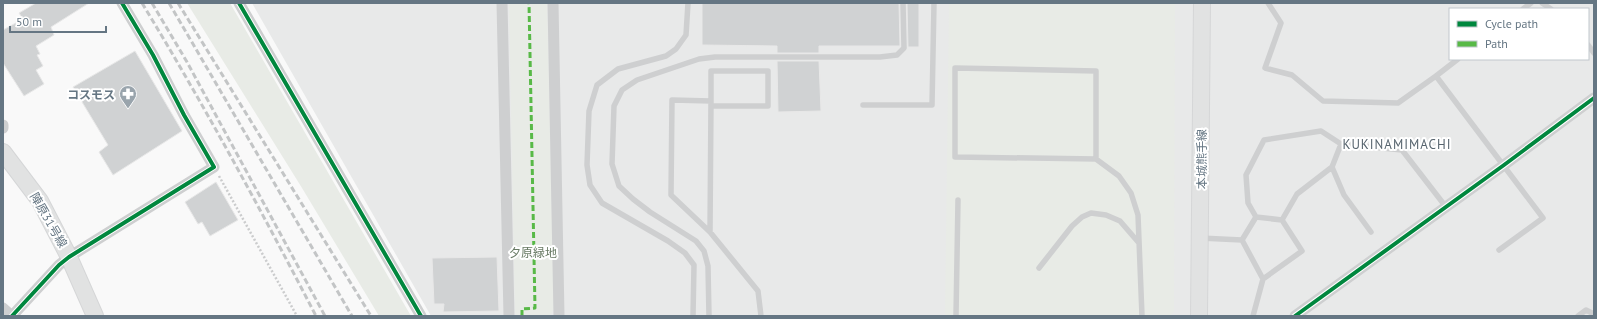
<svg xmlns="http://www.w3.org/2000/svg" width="1597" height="319" font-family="'PT Sans','Noto Sans JP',sans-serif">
<rect width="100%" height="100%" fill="#f9f9f9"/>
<!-- built -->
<path fill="#e8e9e9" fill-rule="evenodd" d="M 252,3 L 1594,3 L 1594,316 L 431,316 ZM 1450,9 L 1588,9 L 1588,59 L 1450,59 Z"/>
<!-- green -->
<path fill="#e8ebe6" d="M 187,3 L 230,3 L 411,316 L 379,316 L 302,188 Z
M 509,3 L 547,3 L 554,308 L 551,314 L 548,316 L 518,316 L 515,313 Z
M 949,3 L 1175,3 L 1174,311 L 1170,316 L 945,316 Z"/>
<!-- building -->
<path fill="#d0d2d3" stroke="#e8e8e8" d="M 36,3 L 89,3 L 51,27 L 54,35 L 36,46 L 40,54 L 37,55 L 43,66 L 36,70 L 44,84 L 24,96 L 3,63 L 3,30 L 23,19 L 19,13 Z
M 702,3 L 899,3 L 900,46 L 819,46 L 819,53 L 777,53 L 777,46 L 702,45 Z
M 907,3 L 919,3 L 919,47 L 908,47 Z
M 135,51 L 182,131 L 113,175 L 99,152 L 108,145 L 73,87 Z
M 777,61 L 819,61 L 821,111 L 778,112 Z
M 216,182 L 238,220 L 210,236 L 202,222 L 198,224 L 185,202 Z
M 497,257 L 499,311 L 443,312 L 444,304 L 434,304 L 432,258 Z"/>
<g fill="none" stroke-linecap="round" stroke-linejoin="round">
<defs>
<path id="secondary" d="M 3,152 L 40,201 L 69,257 L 95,316
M 1199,316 L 1202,3"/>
</defs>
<!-- secondary casing -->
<use href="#secondary" stroke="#d5d6d7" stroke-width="18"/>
<!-- path -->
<path stroke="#cbcccd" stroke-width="2.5" stroke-dasharray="2 2" stroke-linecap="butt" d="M 219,176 L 297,316"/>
<!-- lane -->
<path stroke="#cecfd0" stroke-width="5.5" d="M 688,3 L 686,35 L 676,49 L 666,56 L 618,69 L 597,85 L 589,111 L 587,165 L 590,185 L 602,203 L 668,241 L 685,253 L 694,265 L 693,316
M 1268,3 L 1281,23 L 1265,68 L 1292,75 L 1323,101 L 1398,103 L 1436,76
M 1542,3 L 1551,9
M 1523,9 L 1531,3
M 1588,45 L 1594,53
M 1458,59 L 1436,76 L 1543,218 L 1499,250
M 863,105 L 932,105 L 934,3
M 711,106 L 768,106 L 768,71 L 711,71 L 711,101
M 1096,159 L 1096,71 L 955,68 L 955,157 L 1096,159 L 1119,176 L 1131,193 L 1138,215 L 1142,316
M 1332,167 L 1344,195 L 1371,232
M 1256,217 L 1248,203 L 1246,175 L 1264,140 L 1321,131 L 1341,144
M 1282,220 L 1297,194 L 1332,167 L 1341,144 L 1402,150 L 1446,207
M 710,232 L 711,101 L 672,100 L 671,195 L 710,232 L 758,291 L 761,316
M 1200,238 L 1242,240 L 1263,279 L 1302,251 L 1282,220 L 1256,217 L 1242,240
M 1039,268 L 1072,226 L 1082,217 L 1091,213 L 1106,215 L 1120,221 L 1139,243
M 709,316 L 708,266 L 704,251 L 696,241 L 650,212 L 633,199 L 619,186 L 612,164 L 614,106 L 622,90 L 637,80 L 699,59 L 715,57 L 880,57 L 897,55 L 904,48 L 903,3
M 956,316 L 958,200
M 1253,316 L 1263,279
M 1578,316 L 1586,310 L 1594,314"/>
<!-- street -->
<path stroke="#cecfd0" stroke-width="11" d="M 239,3 L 421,316
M 502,3 L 509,316
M 553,3 L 559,316
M 3,125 L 3,128
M 3,308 L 12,316
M 12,316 L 59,265 L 69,257 L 214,167 L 184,115 L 153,55 L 122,3
M 1295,316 L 1504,165 L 1594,98"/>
<!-- secondary -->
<use href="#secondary" stroke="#e1e2e2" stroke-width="16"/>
<!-- rail -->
<path stroke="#c3c5c6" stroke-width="3" stroke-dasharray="6 3" stroke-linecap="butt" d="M 142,3 C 204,105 261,210 316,316
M 152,3 L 187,62 L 325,316
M 169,3 L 352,316
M 178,3 L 371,316"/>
<!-- quiet -->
<path stroke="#58b947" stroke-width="3" stroke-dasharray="6 3" stroke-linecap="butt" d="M 522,316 L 522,309 L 535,308 L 529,3"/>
<defs>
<path id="cycleway" d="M 239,3 L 421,316
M 12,316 L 59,265 L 69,257 L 214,167 L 184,115 L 153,55 L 122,3
M 1295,316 L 1504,165 L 1594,98"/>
</defs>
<!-- cycleway casing -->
<use href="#cycleway" stroke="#fff" stroke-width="6"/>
<!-- cycleway -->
<use href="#cycleway" stroke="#00873e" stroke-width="4"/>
</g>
<!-- icons -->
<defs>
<symbol id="pharmacy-pin" viewBox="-11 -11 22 30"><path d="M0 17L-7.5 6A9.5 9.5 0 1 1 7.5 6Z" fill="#99a4ac" stroke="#fff"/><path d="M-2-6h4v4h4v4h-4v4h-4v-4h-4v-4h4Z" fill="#fff"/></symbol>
</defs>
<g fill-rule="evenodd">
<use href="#pharmacy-pin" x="118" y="84" width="20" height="27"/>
</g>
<g text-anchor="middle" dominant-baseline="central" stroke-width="4" stroke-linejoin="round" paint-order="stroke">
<!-- poi labels -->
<g font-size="12" font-weight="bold" fill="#657683" stroke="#fff" text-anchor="end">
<text x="115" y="94">コスモス</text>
</g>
<!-- street labels -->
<g font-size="12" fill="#657683" stroke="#fff">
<text transform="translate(1201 159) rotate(-90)">本城熊手線</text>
<text transform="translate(49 220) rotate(60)">陣原31号線</text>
</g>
<!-- park labels -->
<g font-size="12" fill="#687a64" stroke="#fff">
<text x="533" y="252">夕原緑地</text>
</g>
<!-- neighbourhood labels -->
<g font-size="13" letter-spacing="1" fill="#57646e" stroke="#fff">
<text x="1397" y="144">KUKINAMIMACHI</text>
</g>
</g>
<!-- border -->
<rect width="1597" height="319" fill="none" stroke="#657683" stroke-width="8"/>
<!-- legend -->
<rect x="1449" y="8" width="140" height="52" fill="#ffffff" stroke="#c1c8cd"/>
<rect x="1457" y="21" width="20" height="6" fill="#00873e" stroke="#c1c8cd"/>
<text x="1485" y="28" font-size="12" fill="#657683">Cycle path</text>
<rect x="1457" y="41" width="20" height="6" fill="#58b947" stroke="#c1c8cd"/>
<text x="1485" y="48" font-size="12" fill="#657683">Path</text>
<!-- scale -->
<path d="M10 26v6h96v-6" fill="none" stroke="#657683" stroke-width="2"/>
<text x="16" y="26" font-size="12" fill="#657683" stroke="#ffffff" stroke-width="3" paint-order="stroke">50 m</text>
</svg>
